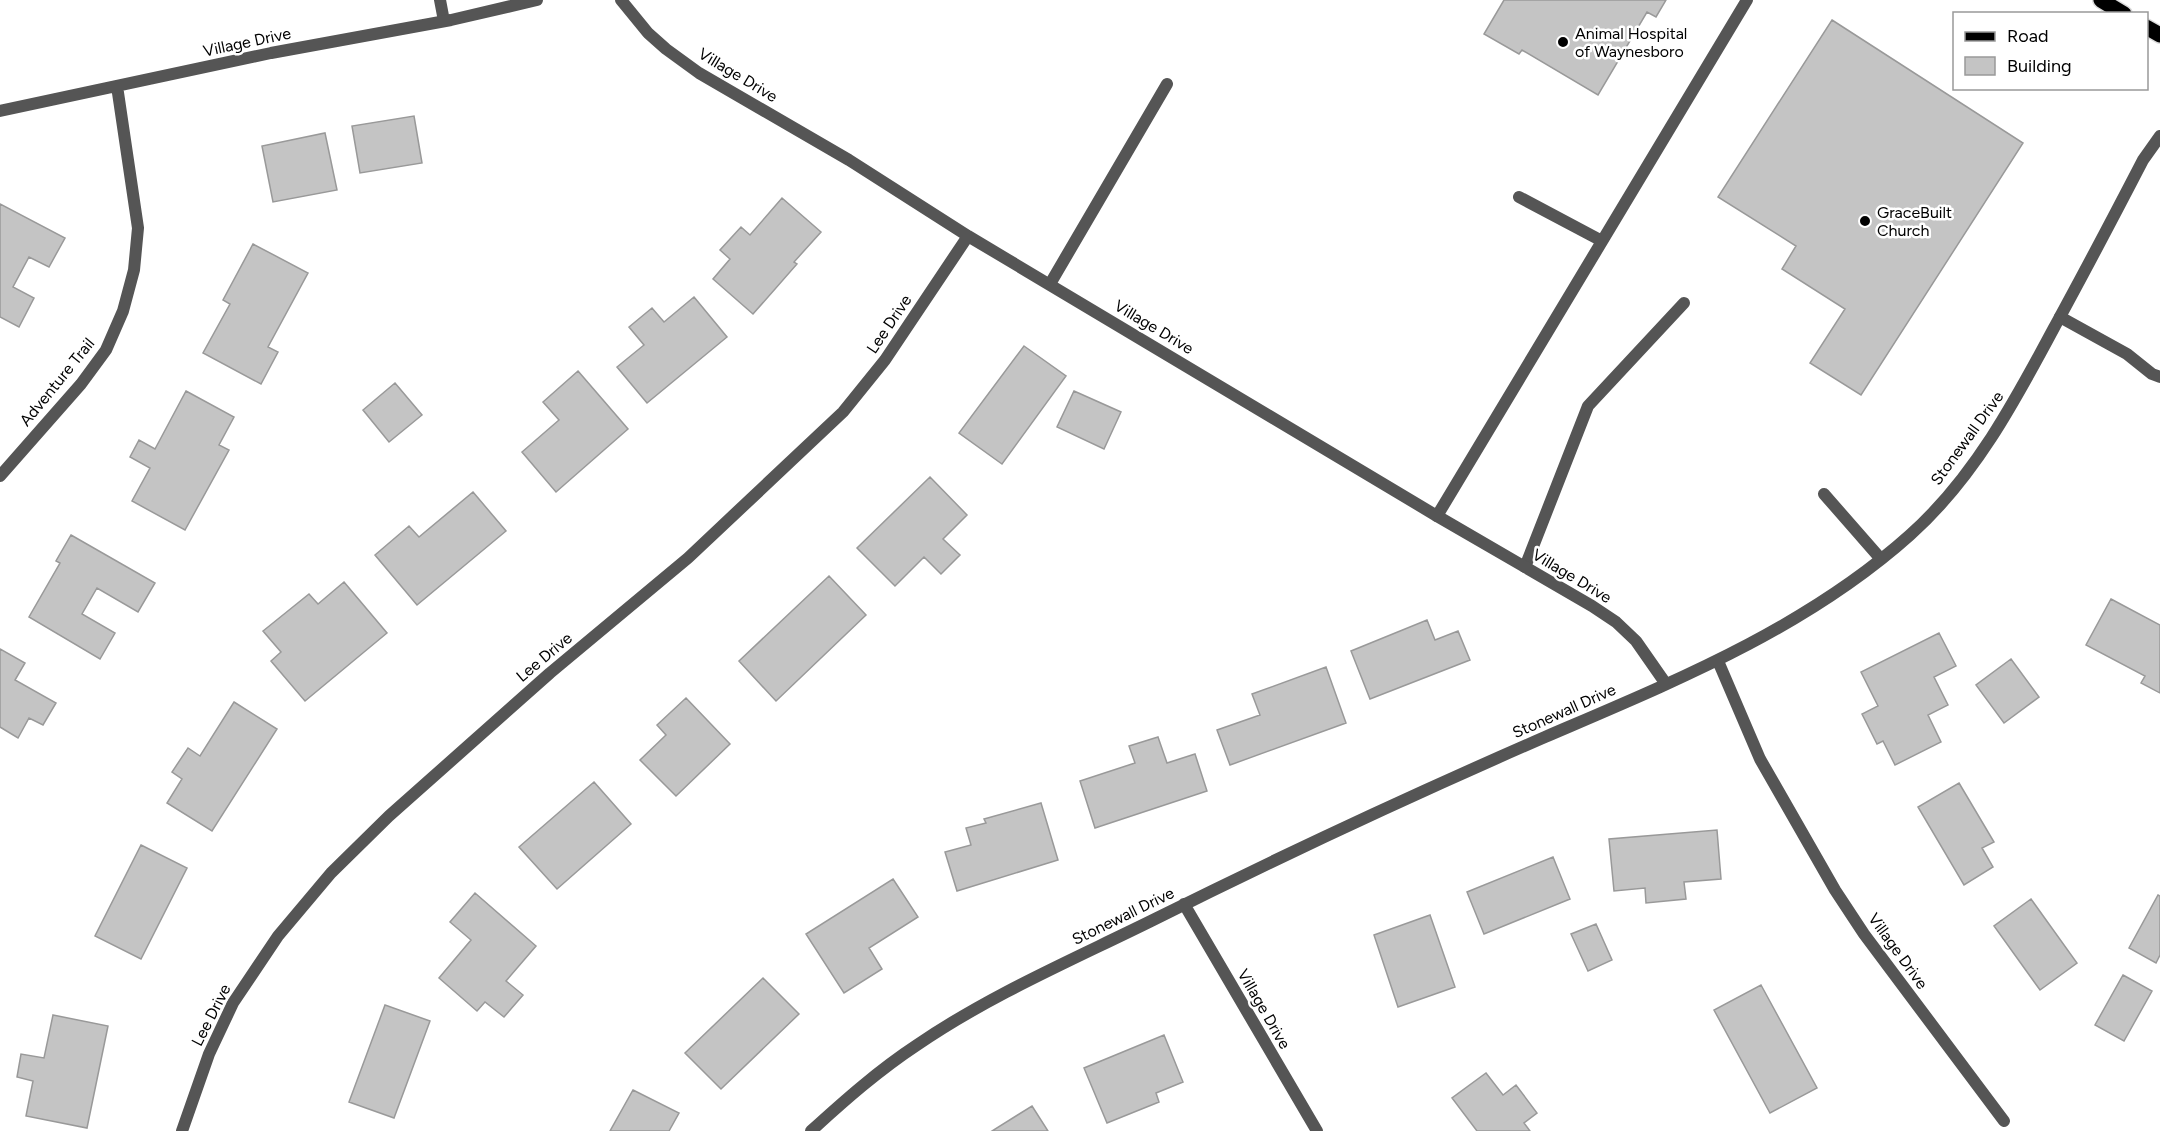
<svg xmlns="http://www.w3.org/2000/svg" width="2160" height="1131" font-family="Figtree,sans-serif">
<rect width="100%" height="100%" fill="#fff"/>
<!-- building -->
<path fill="#c4c4c4" stroke="#999" stroke-width="1.5" d="M 1504,0 L 1666,0 L 1656,17 L 1647,12 L 1598,95 L 1522,50 L 1519,54 L 1484,34 Z
M 1832,20 L 2023,143 L 1861,395 L 1810,363 L 1845,309 L 1782,269 L 1796,246 L 1718,197 Z
M 414,116 L 422,163 L 360,173 L 352,126 Z
M 325,133 L 337,190 L 273,202 L 262,146 Z
M 782,198 L 821,232 L 794,262 L 797,264 L 753,314 L 713,279 L 730,259 L 720,250 L 741,227 L 750,235 Z
M 0,204 L 65,238 L 49,267 L 29,257 L 13,287 L 34,298 L 19,327 L 0,317 Z
M 253,244 L 308,273 L 268,347 L 278,352 L 261,384 L 203,353 L 230,304 L 223,300 Z
M 694,297 L 727,337 L 647,403 L 617,367 L 644,345 L 629,327 L 652,308 L 664,322 Z
M 1024,346 L 1066,376 L 1002,464 L 959,433 Z
M 578,371 L 628,429 L 556,492 L 522,452 L 559,420 L 543,402 Z
M 395,383 L 422,415 L 389,442 L 363,410 Z
M 186,391 L 234,417 L 219,445 L 229,450 L 185,530 L 132,501 L 150,468 L 130,457 L 139,440 L 155,449 Z
M 1074,391 L 1121,412 L 1104,449 L 1057,427 Z
M 930,477 L 967,515 L 943,539 L 960,555 L 941,574 L 924,557 L 895,586 L 857,548 Z
M 473,492 L 506,531 L 417,605 L 375,555 L 409,526 L 419,537 Z
M 71,535 L 155,583 L 138,612 L 97,588 L 82,614 L 115,633 L 100,659 L 29,617 L 60,563 L 56,561 Z
M 829,576 L 866,615 L 776,701 L 739,661 Z
M 344,582 L 387,633 L 305,701 L 271,661 L 281,652 L 263,631 L 309,594 L 318,604 Z
M 2111,599 L 2160,625 L 2160,693 L 2141,683 L 2145,676 L 2086,645 Z
M 1427,620 L 1435,640 L 1458,631 L 1470,660 L 1370,699 L 1351,651 Z
M 1939,633 L 1956,666 L 1934,677 L 1948,705 L 1928,715 L 1941,742 L 1895,765 L 1883,741 L 1877,744 L 1862,714 L 1878,706 L 1861,672 Z
M 0,649 L 25,663 L 15,680 L 56,703 L 43,725 L 29,718 L 18,738 L 0,727 Z
M 2011,659 L 2039,697 L 2004,723 L 1976,685 Z
M 1326,667 L 1346,723 L 1230,765 L 1217,730 L 1260,715 L 1252,694 Z
M 686,698 L 730,744 L 676,796 L 640,760 L 666,735 L 657,725 Z
M 234,702 L 277,729 L 212,831 L 167,803 L 182,779 L 172,772 L 188,748 L 200,756 Z
M 1158,737 L 1167,763 L 1195,754 L 1207,791 L 1095,828 L 1080,781 L 1135,763 L 1129,746 Z
M 594,782 L 631,824 L 557,889 L 519,847 Z
M 1959,783 L 1994,842 L 1982,848 L 1993,867 L 1964,885 L 1918,807 Z
M 1041,803 L 1058,860 L 957,891 L 945,852 L 971,845 L 966,828 L 986,823 L 984,819 Z
M 1717,830 L 1721,879 L 1684,882 L 1686,899 L 1646,903 L 1645,888 L 1614,891 L 1609,839 Z
M 141,845 L 187,868 L 141,959 L 95,936 Z
M 1553,857 L 1570,899 L 1484,934 L 1467,892 Z
M 893,879 L 918,917 L 869,948 L 882,969 L 844,993 L 806,934 Z
M 475,893 L 536,946 L 506,981 L 523,995 L 504,1017 L 485,1002 L 477,1011 L 439,978 L 471,940 L 450,922 Z
M 2158,895 L 2160,896 L 2160,955 L 2156,963 L 2129,948 Z
M 2031,899 L 2077,963 L 2040,990 L 1994,926 Z
M 1430,915 L 1455,987 L 1398,1007 L 1374,935 Z
M 1596,924 L 1612,960 L 1588,971 L 1571,934 Z
M 2123,975 L 2152,991 L 2124,1041 L 2095,1025 Z
M 763,978 L 799,1014 L 721,1089 L 685,1053 Z
M 1761,985 L 1817,1088 L 1770,1113 L 1714,1010 Z
M 385,1005 L 430,1021 L 394,1118 L 349,1102 Z
M 53,1015 L 108,1026 L 87,1128 L 26,1116 L 33,1081 L 17,1077 L 21,1054 L 44,1058 Z
M 1164,1035 L 1183,1082 L 1156,1093 L 1159,1102 L 1107,1123 L 1084,1068 Z
M 1486,1073 L 1503,1095 L 1516,1085 L 1537,1113 L 1524,1123 L 1530,1131 L 1477,1131 L 1452,1098 Z
M 633,1090 L 679,1113 L 669,1131 L 610,1131 Z
M 1032,1106 L 1048,1131 L 992,1131 Z"/>
<g fill="none" stroke-linecap="round" stroke-linejoin="round">
<defs>
<path id="primary" d="M 2101,0 L 2124,14
M 2146,27 L 2160,35"/>
</defs>
<!-- primary casing -->
<use href="#primary" stroke="#dbdbdb" stroke-width="18"/>
<!-- service -->
<path stroke="#555" stroke-width="12" d="M 440,0 L 444,21
M 1519,197 L 1602,241
M 1050,284 L 1167,84
M 2060,317 L 2127,354 L 2152,374 L 2160,377
M 1824,494 L 1880,558
M 1437,516 L 1747,0
M 1525,567 L 1588,406 L 1684,303"/>
<!-- minor -->
<path stroke="#555" stroke-width="12" d="M 621,0 L 648,33 L 666,49 L 699,73 L 849,160 L 968,236 L 1437,516 L 1592,606 L 1616,622 L 1636,641 L 1666,684
M 0,111 L 271,53 L 451,20 L 537,0
M 0,476 L 81,384 L 106,350 L 123,311 L 134,270 L 138,228 L 117,86
M 1718,661 L 1760,759 L 1835,890 L 1864,934 L 2004,1121
M 1184,904 L 1317,1131
M 182,1131 L 209,1054 L 233,1003 L 278,936 L 331,873 L 389,816 L 550,673 L 688,558 L 843,412 L 885,360 L 968,236
M 811,1131 C 845,1100 879,1070 917,1045 C 990,995 1072,960 1151,921 C 1281,856 1412,795 1545,737 C 1673,682 1805,629 1910,535 C 1974,478 2015,401 2055,326 C 2085,271 2114,216 2143,160 L 2160,136"/>
<!-- primary -->
<use href="#primary" stroke="#000" stroke-width="15"/>
</g>
<!-- markers -->
<g fill="#000" stroke="#fff" stroke-width="2">
<circle cx="1563" cy="42" r="6"/>
<circle cx="1865" cy="221" r="6"/>
</g>
<g text-anchor="middle" dominant-baseline="central" stroke-width="5" stroke-linejoin="round" paint-order="stroke">
<!-- poi labels -->
<g font-size="16" fill="#000" stroke="#fff" text-anchor="start">
<text x="1575" y="33">Animal Hospital<tspan x="1575" dy="18">of Waynesboro</tspan></text>
<text x="1877" y="212">GraceBuilt<tspan x="1877" dy="18">Church</tspan></text>
</g>
<!-- street labels -->
<g font-size="16" fill="#000" stroke="#fff">
<text transform="translate(247 42) rotate(-12)">Village Drive</text>
<text transform="translate(738 75) rotate(31)">Village Drive</text>
<text transform="translate(889 324) rotate(-56)">Lee Drive</text>
<text transform="translate(1154 327) rotate(31)">Village Drive</text>
<text transform="translate(57 382) rotate(-51)">Adventure Trail</text>
<text transform="translate(1967 438) rotate(-54)">Stonewall Drive</text>
<text transform="translate(1572 576) rotate(31)">Village Drive</text>
<text transform="translate(544 657) rotate(-40)">Lee Drive</text>
<text transform="translate(1564 711) rotate(-24)">Stonewall Drive</text>
<text transform="translate(1123 916) rotate(-26)">Stonewall Drive</text>
<text transform="translate(1898 951) rotate(54)">Village Drive</text>
<text transform="translate(1264 1009) rotate(60)">Village Drive</text>
<text transform="translate(211 1015) rotate(-63)">Lee Drive</text>
</g>
</g>
<!-- legend -->
<rect x="1953" y="12" width="195" height="78" fill="#ffffff" stroke="#999999" stroke-width="1.5"/>
<rect x="1965" y="32" width="30" height="9" fill="#000000" stroke="#999999" stroke-width="1.5"/>
<text x="2007" y="42" font-size="18" fill="#000000">Road</text>
<rect x="1965" y="57" width="30" height="18" fill="#c4c4c4" stroke="#999999" stroke-width="1.5"/>
<text x="2007" y="72" font-size="18" fill="#000000">Building</text>
</svg>
